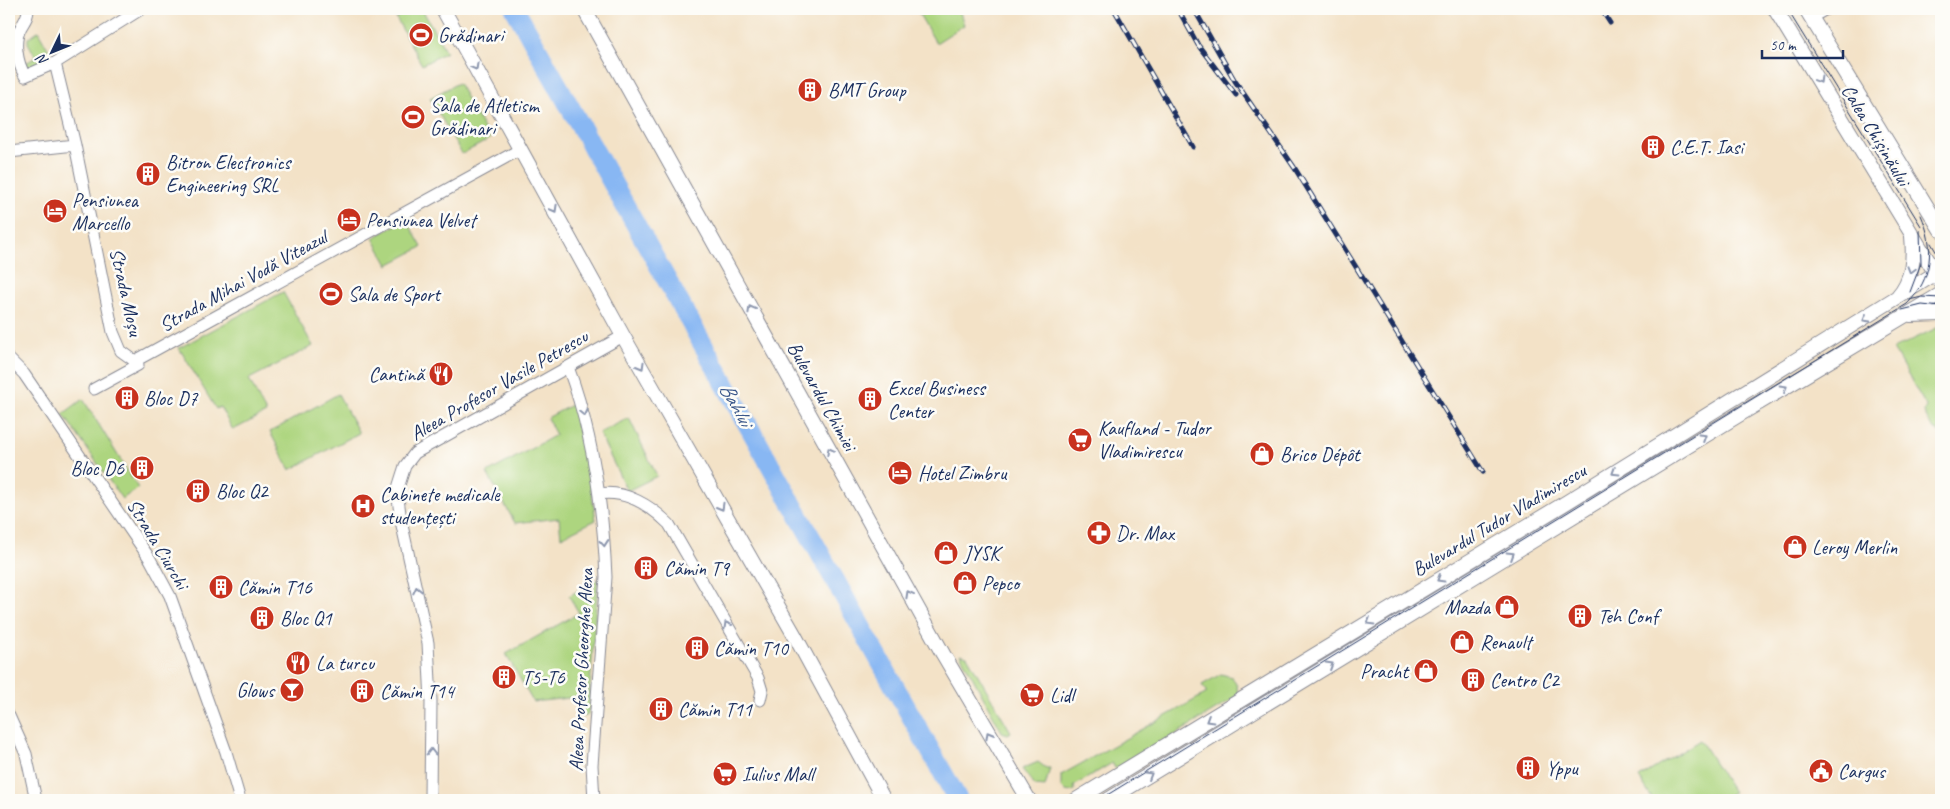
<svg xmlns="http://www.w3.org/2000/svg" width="1950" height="809" font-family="Caveat,sans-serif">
<rect width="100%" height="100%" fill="#fdfcf7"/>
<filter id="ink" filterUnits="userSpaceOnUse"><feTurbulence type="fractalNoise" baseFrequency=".02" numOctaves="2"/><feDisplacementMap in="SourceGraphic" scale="10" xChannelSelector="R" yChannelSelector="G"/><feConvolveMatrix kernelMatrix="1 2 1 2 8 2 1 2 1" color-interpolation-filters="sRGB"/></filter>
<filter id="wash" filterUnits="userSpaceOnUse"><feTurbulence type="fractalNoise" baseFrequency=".0096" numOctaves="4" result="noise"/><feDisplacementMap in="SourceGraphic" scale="20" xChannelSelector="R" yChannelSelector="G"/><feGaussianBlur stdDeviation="1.12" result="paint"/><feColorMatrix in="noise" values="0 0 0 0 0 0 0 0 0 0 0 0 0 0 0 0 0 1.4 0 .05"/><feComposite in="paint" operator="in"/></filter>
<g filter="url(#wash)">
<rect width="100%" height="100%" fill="#f3e2c7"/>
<!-- green -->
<path fill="#add57f" stroke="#64826e" d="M 411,9 L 422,9 L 446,52 L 422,65 L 396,18 Z
M 916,9 L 959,9 L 964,25 L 936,43 Z
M 38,31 L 51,54 L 29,68 L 26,63 L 36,57 L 28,43 L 28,38 Z
M 458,83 L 490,139 L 462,154 L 430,98 Z
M 406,219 L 422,247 L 388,265 L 373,238 Z
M 283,292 L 313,346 L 249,379 L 266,413 L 233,430 L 220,407 L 216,409 L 179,348 Z
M 1941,326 L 1941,433 L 1932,428 L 1924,413 L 1926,406 L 1893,349 Z
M 338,394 L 359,433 L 290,470 L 270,432 Z
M 83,399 L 138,488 L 122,499 L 63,414 Z
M 573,404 L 584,445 L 596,520 L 561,537 L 559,518 L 515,523 L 487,473 L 556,435 L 547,418 Z
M 629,418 L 657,476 L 627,491 L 599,433 Z
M 598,579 L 588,715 L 580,717 L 577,697 L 533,702 L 506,654 L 579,613 L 569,596 Z
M 960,654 L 967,656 L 1011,732 L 1008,734 L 1002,732 Z
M 1221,674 L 1232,677 L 1237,686 L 1238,696 L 1121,768 L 1115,768 L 1112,763 L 1074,786 L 1075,790 C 1069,793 1066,792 1061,787 L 1061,775 L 1207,693 L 1202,685 Z
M 1700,740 L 1733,792 L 1719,800 L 1653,800 L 1639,778 Z
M 1038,762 L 1046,768 L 1050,768 L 1045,787 L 1035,786 L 1022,769 Z"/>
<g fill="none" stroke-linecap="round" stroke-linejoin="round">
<!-- river -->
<path stroke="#88b7f3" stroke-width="20" d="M 515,9 L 958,800"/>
</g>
</g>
<g filter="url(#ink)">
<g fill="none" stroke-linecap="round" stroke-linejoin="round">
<defs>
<path id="minor" d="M 28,9 C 28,17 25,20 21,27 C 13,41 17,62 25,76 L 55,63 L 141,9
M 1812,17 L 1826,9
M 55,63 L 75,145 L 113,332 L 121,351 L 135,361
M 9,152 L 75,145
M 9,359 L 24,374 L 150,559 L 170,596 L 226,752 L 240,800
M 568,367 C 593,434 603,505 606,577 L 592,765 L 594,800
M 94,389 L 138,365 L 135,361 L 521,149
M 599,494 C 626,490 651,506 669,524 L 758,678 L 762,691 L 760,700
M 9,716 L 26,754 L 36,800
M 430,800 L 431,701 L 428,643 L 401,521 L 397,491 L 405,466 L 415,453 L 623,336"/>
<path id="major" d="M 443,9 L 623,336 L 795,636 L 884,800
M 584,9 L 943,654 L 1029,800
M 1775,9 L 1941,282
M 1806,9 L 1941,230
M 1898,296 C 1913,279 1914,258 1912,236
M 1910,315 L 1941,314
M 1076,800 L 1567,502 L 1941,270
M 1108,800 L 1742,413 L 1941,294"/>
</defs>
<!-- minor casing -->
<use href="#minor" stroke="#878892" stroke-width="13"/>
<!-- major casing -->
<use href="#major" stroke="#878892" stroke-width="16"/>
<!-- minor -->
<use href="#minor" stroke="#fff" stroke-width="11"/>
<!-- major -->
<use href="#major" stroke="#fff" stroke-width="14"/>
<!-- tram -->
<path stroke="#1b2f5e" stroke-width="1" d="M 1787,9 L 1921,226
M 1931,243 L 1941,260
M 1910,292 L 1921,263 L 1920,230
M 1909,300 L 1922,297 L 1941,298
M 1902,310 L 1922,305 L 1941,307
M 1099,800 L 1907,304 C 1933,279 1935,246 1921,215"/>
<defs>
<path id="rail" d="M 1114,9 L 1193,147
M 1178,9 L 1198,45 L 1236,95
M 1194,9 L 1235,81 L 1294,167 L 1483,472
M 1601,9 L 1610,23"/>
</defs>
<!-- rail casing -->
<use href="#rail" stroke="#1b2f5e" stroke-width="5"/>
<!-- rail -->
<use href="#rail" stroke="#fdfcf7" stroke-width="3" stroke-dasharray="9" stroke-linecap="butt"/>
</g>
<!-- one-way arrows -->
<defs><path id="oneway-chevron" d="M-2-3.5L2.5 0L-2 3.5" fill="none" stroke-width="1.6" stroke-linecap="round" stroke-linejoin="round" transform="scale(1.25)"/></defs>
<g stroke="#8d97ae">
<use href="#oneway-chevron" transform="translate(475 67) rotate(61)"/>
<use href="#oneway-chevron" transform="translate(1819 80) rotate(59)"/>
<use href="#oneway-chevron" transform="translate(554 209) rotate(61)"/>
<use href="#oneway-chevron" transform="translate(1911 270) rotate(106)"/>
<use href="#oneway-chevron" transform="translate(751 309) rotate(-119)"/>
<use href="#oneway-chevron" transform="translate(1866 319) rotate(149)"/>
<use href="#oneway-chevron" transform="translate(641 366) rotate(60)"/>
<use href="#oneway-chevron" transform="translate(1784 388) rotate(-31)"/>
<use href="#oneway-chevron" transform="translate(584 413) rotate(77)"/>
<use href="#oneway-chevron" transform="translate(1703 437) rotate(-32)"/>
<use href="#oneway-chevron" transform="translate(830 451) rotate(-119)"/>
<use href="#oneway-chevron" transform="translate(1615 472) rotate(148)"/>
<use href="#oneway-chevron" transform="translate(721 507) rotate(60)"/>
<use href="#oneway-chevron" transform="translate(604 543) rotate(85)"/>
<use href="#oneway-chevron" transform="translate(1511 555) rotate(-32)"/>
<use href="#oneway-chevron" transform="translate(1440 579) rotate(149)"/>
<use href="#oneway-chevron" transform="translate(417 590) rotate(-103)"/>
<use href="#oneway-chevron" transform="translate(909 594) rotate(-119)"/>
<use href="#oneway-chevron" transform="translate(1370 622) rotate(149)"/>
<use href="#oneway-chevron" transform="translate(727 625) rotate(-120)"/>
<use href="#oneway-chevron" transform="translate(1330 665) rotate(-31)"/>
<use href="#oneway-chevron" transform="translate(1209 720) rotate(149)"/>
<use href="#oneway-chevron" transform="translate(989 735) rotate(-120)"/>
<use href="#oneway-chevron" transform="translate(431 752) rotate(-90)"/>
<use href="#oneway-chevron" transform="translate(1149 775) rotate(-31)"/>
</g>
</g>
<!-- icons -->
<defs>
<symbol id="stadium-disc" viewBox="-11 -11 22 22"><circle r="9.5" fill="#c8321e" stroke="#fdfcf7"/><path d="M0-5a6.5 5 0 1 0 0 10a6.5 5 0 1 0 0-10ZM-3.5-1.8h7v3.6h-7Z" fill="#fff"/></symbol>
<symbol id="building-disc" viewBox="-11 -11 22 22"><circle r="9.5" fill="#c8321e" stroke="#fdfcf7"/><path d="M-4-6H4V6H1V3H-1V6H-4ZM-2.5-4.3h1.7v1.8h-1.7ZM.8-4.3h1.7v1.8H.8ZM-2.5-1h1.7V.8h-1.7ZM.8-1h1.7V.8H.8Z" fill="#fff"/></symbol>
<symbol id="hotel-disc" viewBox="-11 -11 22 22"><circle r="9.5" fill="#c8321e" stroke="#fdfcf7"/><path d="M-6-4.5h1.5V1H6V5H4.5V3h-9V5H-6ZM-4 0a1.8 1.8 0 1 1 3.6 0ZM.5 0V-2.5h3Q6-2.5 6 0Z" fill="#fff"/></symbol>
<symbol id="restaurant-disc" viewBox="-11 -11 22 22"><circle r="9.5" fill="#c8321e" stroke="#fdfcf7"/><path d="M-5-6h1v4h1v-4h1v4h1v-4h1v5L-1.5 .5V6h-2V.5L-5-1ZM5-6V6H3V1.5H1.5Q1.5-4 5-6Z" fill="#fff"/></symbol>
<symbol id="supermarket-disc" viewBox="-11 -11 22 22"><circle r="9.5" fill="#c8321e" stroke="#fdfcf7"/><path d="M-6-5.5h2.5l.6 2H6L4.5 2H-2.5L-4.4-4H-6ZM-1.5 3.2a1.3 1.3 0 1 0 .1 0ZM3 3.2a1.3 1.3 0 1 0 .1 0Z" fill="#fff"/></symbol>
<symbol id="shop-disc" viewBox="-11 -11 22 22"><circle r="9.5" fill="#c8321e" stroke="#fdfcf7"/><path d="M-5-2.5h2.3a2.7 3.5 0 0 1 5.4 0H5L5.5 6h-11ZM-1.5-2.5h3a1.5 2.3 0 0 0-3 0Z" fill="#fff"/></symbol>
<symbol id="hospital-disc" viewBox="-11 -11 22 22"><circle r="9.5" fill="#c8321e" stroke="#fdfcf7"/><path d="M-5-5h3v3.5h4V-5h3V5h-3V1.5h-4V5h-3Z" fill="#fff"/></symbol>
<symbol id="pharmacy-disc" viewBox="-11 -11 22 22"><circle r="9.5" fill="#c8321e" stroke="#fdfcf7"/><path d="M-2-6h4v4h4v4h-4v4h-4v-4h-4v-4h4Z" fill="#fff"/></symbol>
<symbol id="bar-disc" viewBox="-11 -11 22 22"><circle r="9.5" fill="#c8321e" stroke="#fdfcf7"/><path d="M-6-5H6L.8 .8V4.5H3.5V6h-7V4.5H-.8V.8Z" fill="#fff"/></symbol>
<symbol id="civic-disc" viewBox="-11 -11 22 22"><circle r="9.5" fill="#c8321e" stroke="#fdfcf7"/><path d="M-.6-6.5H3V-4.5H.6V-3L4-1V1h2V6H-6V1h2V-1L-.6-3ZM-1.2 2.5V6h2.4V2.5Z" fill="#fff"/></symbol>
</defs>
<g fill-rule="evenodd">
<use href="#stadium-disc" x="407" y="21" width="28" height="28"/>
<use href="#building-disc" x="796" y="76" width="28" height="28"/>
<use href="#stadium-disc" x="399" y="103" width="28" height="28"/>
<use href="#building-disc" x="1639" y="133" width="28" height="28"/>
<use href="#building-disc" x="134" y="160" width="28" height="28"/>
<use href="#hotel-disc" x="41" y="197" width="28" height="28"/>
<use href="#hotel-disc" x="335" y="206" width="28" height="28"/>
<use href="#stadium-disc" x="317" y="280" width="28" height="28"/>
<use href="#restaurant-disc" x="427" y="360" width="28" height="28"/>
<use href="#building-disc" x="113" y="384" width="28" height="28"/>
<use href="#building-disc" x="856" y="385" width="28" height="28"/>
<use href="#supermarket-disc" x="1066" y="426" width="28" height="28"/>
<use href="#shop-disc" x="1248" y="440" width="28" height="28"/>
<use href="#building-disc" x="128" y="454" width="28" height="28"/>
<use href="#hotel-disc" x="886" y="459" width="28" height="28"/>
<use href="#building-disc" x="184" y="477" width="28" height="28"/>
<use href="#hospital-disc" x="349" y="492" width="28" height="28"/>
<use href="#pharmacy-disc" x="1085" y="519" width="28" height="28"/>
<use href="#shop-disc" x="1781" y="533" width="28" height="28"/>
<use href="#shop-disc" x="932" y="539" width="28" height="28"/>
<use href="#building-disc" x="632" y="554" width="28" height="28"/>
<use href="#shop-disc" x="951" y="569" width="28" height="28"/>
<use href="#building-disc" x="207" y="573" width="28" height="28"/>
<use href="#shop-disc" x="1493" y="593" width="28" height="28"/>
<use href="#building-disc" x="1566" y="602" width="28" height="28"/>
<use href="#building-disc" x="248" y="604" width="28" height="28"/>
<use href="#shop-disc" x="1448" y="628" width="28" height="28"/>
<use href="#building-disc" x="683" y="634" width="28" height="28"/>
<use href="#restaurant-disc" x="284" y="649" width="28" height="28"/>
<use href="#shop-disc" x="1412" y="657" width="28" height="28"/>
<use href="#building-disc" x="490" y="663" width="28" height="28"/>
<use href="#building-disc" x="1459" y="666" width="28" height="28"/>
<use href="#bar-disc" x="278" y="676" width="28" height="28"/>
<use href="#building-disc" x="348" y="677" width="28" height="28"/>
<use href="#supermarket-disc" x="1018" y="681" width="28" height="28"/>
<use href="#building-disc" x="647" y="695" width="28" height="28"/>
<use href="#building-disc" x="1514" y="754" width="28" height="28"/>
<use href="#civic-disc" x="1807" y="757" width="28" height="28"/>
<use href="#supermarket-disc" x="711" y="760" width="28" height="28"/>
</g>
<g text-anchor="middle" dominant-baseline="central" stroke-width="5" stroke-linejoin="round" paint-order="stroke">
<!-- poi labels -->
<g font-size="20" fill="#1b2f5e" stroke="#fdfcf7" text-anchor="start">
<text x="438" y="35">Grădinari</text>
<text x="828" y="90">BMT Group</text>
<text x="430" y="105">Sala de Atletism<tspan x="430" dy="23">Grădinari</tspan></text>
<text x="1670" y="147">C.E.T. Iasi</text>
<text x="166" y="162">Bitron Electronics<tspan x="166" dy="23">Engineering SRL</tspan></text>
<text x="72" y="200">Pensiunea<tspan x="72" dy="23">Marcello</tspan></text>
<text x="366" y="220">Pensiunea Velvet</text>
<text x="348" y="294">Sala de Sport</text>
<text x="424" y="374" text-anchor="end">Cantină</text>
<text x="888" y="388">Excel Business<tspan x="888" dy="23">Center</tspan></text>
<text x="144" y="398">Bloc D7</text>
<text x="1098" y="428">Kaufland - Tudor<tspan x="1098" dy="23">Vladimirescu</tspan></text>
<text x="1280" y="454">Brico Dépôt</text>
<text x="124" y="468" text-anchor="end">Bloc D6</text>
<text x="918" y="473">Hotel Zimbru</text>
<text x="216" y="491">Bloc Q2</text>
<text x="380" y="494">Cabinete medicale<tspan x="380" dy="23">studențești</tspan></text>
<text x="1116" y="533">Dr. Max</text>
<text x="1812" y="547">Leroy Merlin</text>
<text x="964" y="553">JYSK</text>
<text x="664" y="568">Cămin T9</text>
<text x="982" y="583">Pepco</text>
<text x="238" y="587">Cămin T16</text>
<text x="1490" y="607" text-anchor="end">Mazda</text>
<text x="1598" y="616">Teh Conf</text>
<text x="280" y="618">Bloc Q1</text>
<text x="1480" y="642">Renault</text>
<text x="714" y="648">Cămin T10</text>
<text x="316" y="663">La turcu</text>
<text x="1408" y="671" text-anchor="end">Pracht</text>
<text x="522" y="677">T5-T6</text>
<text x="1490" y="680">Centro C2</text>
<text x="274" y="690" text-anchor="end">Glows</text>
<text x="380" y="691">Cămin T14</text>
<text x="1050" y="695">Lidl</text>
<text x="678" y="709">Cămin T11</text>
<text x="1546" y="768">Yppu</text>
<text x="1838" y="771">Cargus</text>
<text x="742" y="774">Iulius Mall</text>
</g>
<!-- street labels -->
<g font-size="20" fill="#1b2f5e" stroke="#fdfcf7">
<text transform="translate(1876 135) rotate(59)">Calea Chișinăului</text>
<text transform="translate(243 281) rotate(-29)">Strada Mihai Vodă Viteazul</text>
<text transform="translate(126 292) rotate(77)">Strada Moșu</text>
<text transform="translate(499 385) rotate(-30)">Aleea Profesor Vasile Petrescu</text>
<text transform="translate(822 396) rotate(61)">Bulevardul Chimiei</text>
<text transform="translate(1499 520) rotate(-31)">Bulevardul Tudor Vladimirescu</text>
<text transform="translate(158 544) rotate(59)">Strada Ciurchi</text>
<text transform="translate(581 670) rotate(-87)">Aleea Profesor Gheorghe Alexa</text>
</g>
<!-- water labels -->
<g font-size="21" font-style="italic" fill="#3c588b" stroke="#fdfcf7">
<text transform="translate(736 404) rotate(61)">Bahlui</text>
</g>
</g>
<!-- margin -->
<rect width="1950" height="809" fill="none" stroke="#fdfcf7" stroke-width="30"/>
<!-- north arrow -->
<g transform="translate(52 52) rotate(227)" stroke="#fdfcf7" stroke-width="4" paint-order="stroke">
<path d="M0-4L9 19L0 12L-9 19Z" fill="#1b2f5e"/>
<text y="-8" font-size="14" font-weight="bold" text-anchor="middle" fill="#1b2f5e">N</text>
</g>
<!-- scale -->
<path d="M1762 50v8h81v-8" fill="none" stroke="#1b2f5e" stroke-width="2.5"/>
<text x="1770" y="50" font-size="15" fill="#1b2f5e" stroke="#fdfcf7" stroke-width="4" paint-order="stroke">50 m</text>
</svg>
